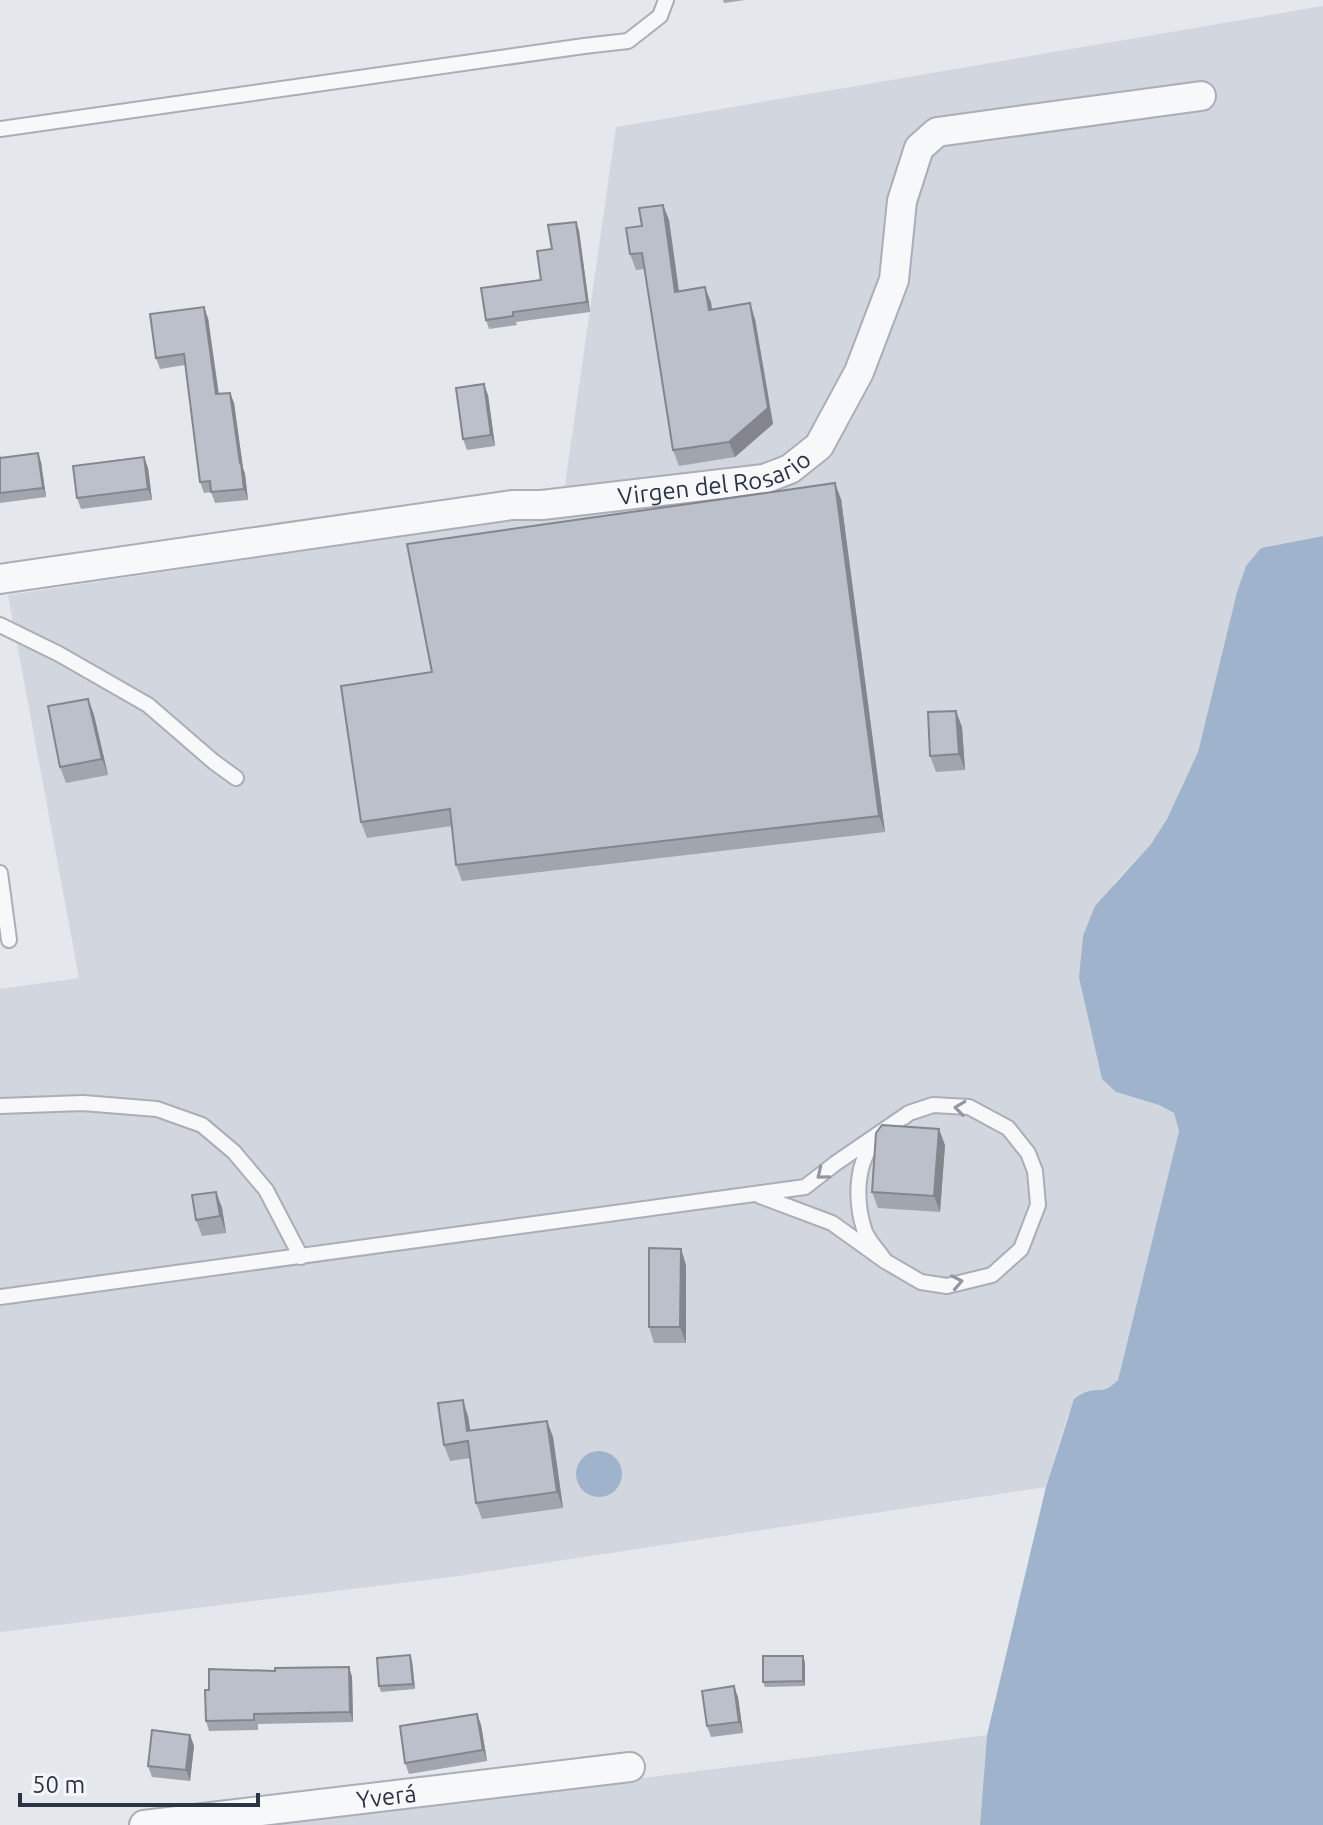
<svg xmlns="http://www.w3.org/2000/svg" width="1323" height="1825" font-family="Ubuntu,sans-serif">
<rect width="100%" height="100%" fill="#e4e7ec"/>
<!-- built -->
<path fill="#d2d6de" d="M 1323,6 L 1323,536 L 1261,548 L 1237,592 L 1198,752 L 1167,819 L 1151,844 L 1114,883 L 1079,978 L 1102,1079 L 1116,1092 L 1159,1105 L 1174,1113 L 1179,1131 L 1118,1380 L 1110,1387 L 1103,1391 L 1085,1392 L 1068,1414 L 1046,1487 L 458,1576 L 0,1632 L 0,989 L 79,978 L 8,595 L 561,513 L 616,127 Z
M 987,1735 L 980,1825 L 265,1825 Z"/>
<!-- water -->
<path fill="#9fb4cc" d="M 1323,536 L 1323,1825 L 980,1825 L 987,1735 L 1046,1487 L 1074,1399 C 1075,1398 1084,1392 1086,1392 C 1102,1387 1103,1395 1118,1380 L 1179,1131 L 1174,1113 L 1159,1105 L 1116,1092 L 1102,1079 L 1079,978 L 1083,936 L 1095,906 L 1151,844 L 1167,819 L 1198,752 L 1237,592 L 1246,566 L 1261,548 Z
M576 1474a23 23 0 1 1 46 0a23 23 0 1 1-46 0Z"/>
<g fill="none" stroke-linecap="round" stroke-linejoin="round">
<defs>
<path id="lane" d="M 0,129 L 584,46 L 628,41 L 660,16 L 666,0
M 0,625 L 59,654 L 148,705 L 214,762 L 236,778
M 0,873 L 9,940
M 0,1106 L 83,1103 L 157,1109 L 202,1125 L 234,1152 L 266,1190 L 301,1257
M 878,1138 C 855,1160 855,1200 864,1229 C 867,1240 879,1251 885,1261
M 760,1196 L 832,1223 L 885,1261 L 921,1282 L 947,1286 L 992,1275 L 1021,1249 L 1038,1205 L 1035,1171 L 1028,1153 L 1008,1128 L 969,1107 L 933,1105 L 909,1113 L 904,1117
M 0,1297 L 805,1187 L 836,1163 L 909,1113"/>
<g id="street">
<path id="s1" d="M 0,579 L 512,505 L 542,505 L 764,479 L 790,469 L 819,446 L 859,372 L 894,280 L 902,201 L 919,148 L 937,132 L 1201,96"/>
<path id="s2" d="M 144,1825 L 630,1767"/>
</g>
</defs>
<!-- lane casing -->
<use href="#lane" stroke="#a9aeb7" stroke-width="18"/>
<!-- street casing -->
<use href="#street" stroke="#a9aeb7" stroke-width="32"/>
<!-- lane -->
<use href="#lane" stroke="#f7f8fa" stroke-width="14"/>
<!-- street -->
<use href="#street" stroke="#f7f8fa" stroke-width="28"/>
</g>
<!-- wall -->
<path fill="#a1a5ae" d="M 723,0 L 745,0 L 724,3 Z
M 663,205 L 669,220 L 679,291 L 711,302 L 712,310 L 755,319 L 773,424 L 735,457 L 679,466 L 673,450 L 645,269 L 636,270 L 630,254 L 642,226 Z
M 576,222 L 579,231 L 590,312 L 516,322 L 517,325 L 489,329 L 486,320 L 541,280 L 552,249 Z
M 208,318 L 219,394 L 230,393 L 234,403 L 243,468 L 245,474 L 248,500 L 215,503 L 211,492 L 204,493 L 200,482 L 185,365 L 160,369 L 156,358 Z
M 488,395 L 495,446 L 467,450 L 463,439 Z
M 0,454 L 1,458 L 41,462 L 46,497 L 0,503 Z
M 144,457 L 148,468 L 152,500 L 81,509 L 77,498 Z
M 841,499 L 885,832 L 462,881 L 456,865 L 452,826 L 367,838 L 361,822 L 432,672 Z
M 88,699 L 94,715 L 108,775 L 66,783 L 60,767 Z
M 962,727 L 965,770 L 936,772 L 930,756 Z
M 945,1145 L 940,1212 L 878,1208 L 872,1192 Z
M 216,1192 L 222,1208 L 226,1233 L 202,1236 L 196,1220 Z
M 681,1249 L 686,1265 L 686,1343 L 654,1343 L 649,1327 Z
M 468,1416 L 470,1431 L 547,1421 L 553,1437 L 563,1508 L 482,1519 L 476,1503 L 470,1458 L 450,1461 L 444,1445 Z
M 412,1661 L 415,1689 L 381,1692 L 379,1686 Z
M 805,1662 L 805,1686 L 765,1687 L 763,1682 Z
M 349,1667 L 352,1677 L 353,1722 L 258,1724 L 258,1730 L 209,1731 L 206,1721 L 209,1690 L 275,1671 Z
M 738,1697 L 743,1733 L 711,1737 L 707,1726 Z
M 477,1714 L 481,1725 L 487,1761 L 409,1774 L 405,1763 Z
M 190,1735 L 194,1746 L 190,1781 L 152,1777 L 148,1766 Z"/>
<!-- shaded-wall -->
<path fill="#83868d" d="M 663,205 L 669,220 L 681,307 L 675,292 Z
M 576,222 L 579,231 L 590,312 L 587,302 Z
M 705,287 L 711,302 L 714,326 L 709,310 Z
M 750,303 L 755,319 L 773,424 L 735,457 L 729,442 Z
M 204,307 L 208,318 L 220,405 L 216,394 Z
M 484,384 L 488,395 L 495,446 L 491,435 Z
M 230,393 L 234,403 L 243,468 L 245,474 L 248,500 L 244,489 L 240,463 Z
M 38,453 L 41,462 L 46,497 L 43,488 Z
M 144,457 L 148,468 L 152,500 L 148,489 Z
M 835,483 L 841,499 L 885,832 L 879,816 Z
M 88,699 L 94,715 L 108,775 L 102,759 Z
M 956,711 L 962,727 L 965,770 L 959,754 Z
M 939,1129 L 945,1145 L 940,1212 L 934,1196 Z
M 216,1192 L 222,1208 L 226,1233 L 220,1216 Z
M 681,1249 L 686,1265 L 686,1343 L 680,1327 Z
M 463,1400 L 468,1416 L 473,1447 L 467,1431 Z
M 547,1421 L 553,1437 L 563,1508 L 557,1492 Z
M 410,1655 L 412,1661 L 415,1689 L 413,1684 Z
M 803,1656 L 805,1662 L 805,1686 L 803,1681 Z
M 349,1667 L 352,1677 L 353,1722 L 350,1712 Z
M 734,1686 L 738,1697 L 743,1733 L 739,1722 Z
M 477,1714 L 481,1725 L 487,1761 L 483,1750 Z
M 190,1735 L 194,1746 L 190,1781 L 186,1770 Z"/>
<!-- building -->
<path fill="#bbc0ca" stroke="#83868d" stroke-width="2" d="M 663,205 L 675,292 L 705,287 L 709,310 L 750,303 L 768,408 L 729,442 L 673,450 L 642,253 L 630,254 L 626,228 L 642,226 L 639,208 Z
M 576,222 L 587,302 L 513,312 L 513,316 L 486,320 L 481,288 L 541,280 L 537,251 L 552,249 L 548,225 Z
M 204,307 L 216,394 L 230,393 L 240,463 L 241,463 L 244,489 L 211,492 L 210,481 L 200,482 L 184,354 L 156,358 L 150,314 Z
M 484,384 L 491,435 L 463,439 L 456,388 Z
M 38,453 L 43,488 L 0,493 L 0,458 Z
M 144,457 L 148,489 L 77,498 L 73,466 Z
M 835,483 L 879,816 L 456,865 L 450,809 L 361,822 L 341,686 L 432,672 L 407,544 Z
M 88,699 L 102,759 L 60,767 L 48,706 Z
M 956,711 L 959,754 L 930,756 L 928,712 Z
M 882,1125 L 939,1129 L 934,1196 L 872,1192 L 876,1133 Z
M 216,1192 L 220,1216 L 196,1220 L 192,1195 Z
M 649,1248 L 681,1249 L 680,1327 L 649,1327 Z
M 463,1400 L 467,1431 L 547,1421 L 557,1492 L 476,1503 L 468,1441 L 444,1445 L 438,1403 Z
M 410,1655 L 413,1684 L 379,1686 L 377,1658 Z
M 763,1656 L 803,1656 L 803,1681 L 763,1682 Z
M 349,1667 L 350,1712 L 254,1714 L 254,1720 L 206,1721 L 205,1690 L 209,1690 L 209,1669 L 275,1671 L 275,1668 Z
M 734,1686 L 739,1722 L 707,1726 L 702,1691 Z
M 477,1714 L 483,1750 L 405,1763 L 400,1726 Z
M 152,1730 L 190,1735 L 186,1770 L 148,1766 Z"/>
<!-- one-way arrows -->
<defs><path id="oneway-chevron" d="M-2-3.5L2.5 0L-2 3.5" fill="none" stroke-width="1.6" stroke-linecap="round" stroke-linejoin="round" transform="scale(2)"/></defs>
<g stroke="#9196a0">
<use href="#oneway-chevron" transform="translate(960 1108) rotate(-173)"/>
<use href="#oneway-chevron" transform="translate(822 1174) rotate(141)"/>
<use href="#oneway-chevron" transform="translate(957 1282) rotate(-11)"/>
</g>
<g text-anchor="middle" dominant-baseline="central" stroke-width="8" stroke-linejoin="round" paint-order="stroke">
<!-- street labels -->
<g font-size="24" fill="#2b3445" stroke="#f4f6f9">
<text stroke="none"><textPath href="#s1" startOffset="722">Virgen del Rosario</textPath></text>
<text stroke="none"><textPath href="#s2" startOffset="244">Yverá</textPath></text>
</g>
</g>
<!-- scale -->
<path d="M20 1793v12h238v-12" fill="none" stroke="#2b3445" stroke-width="4"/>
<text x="32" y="1793" font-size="24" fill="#2b3445" stroke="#f4f6f9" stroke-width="6" paint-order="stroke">50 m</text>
</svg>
